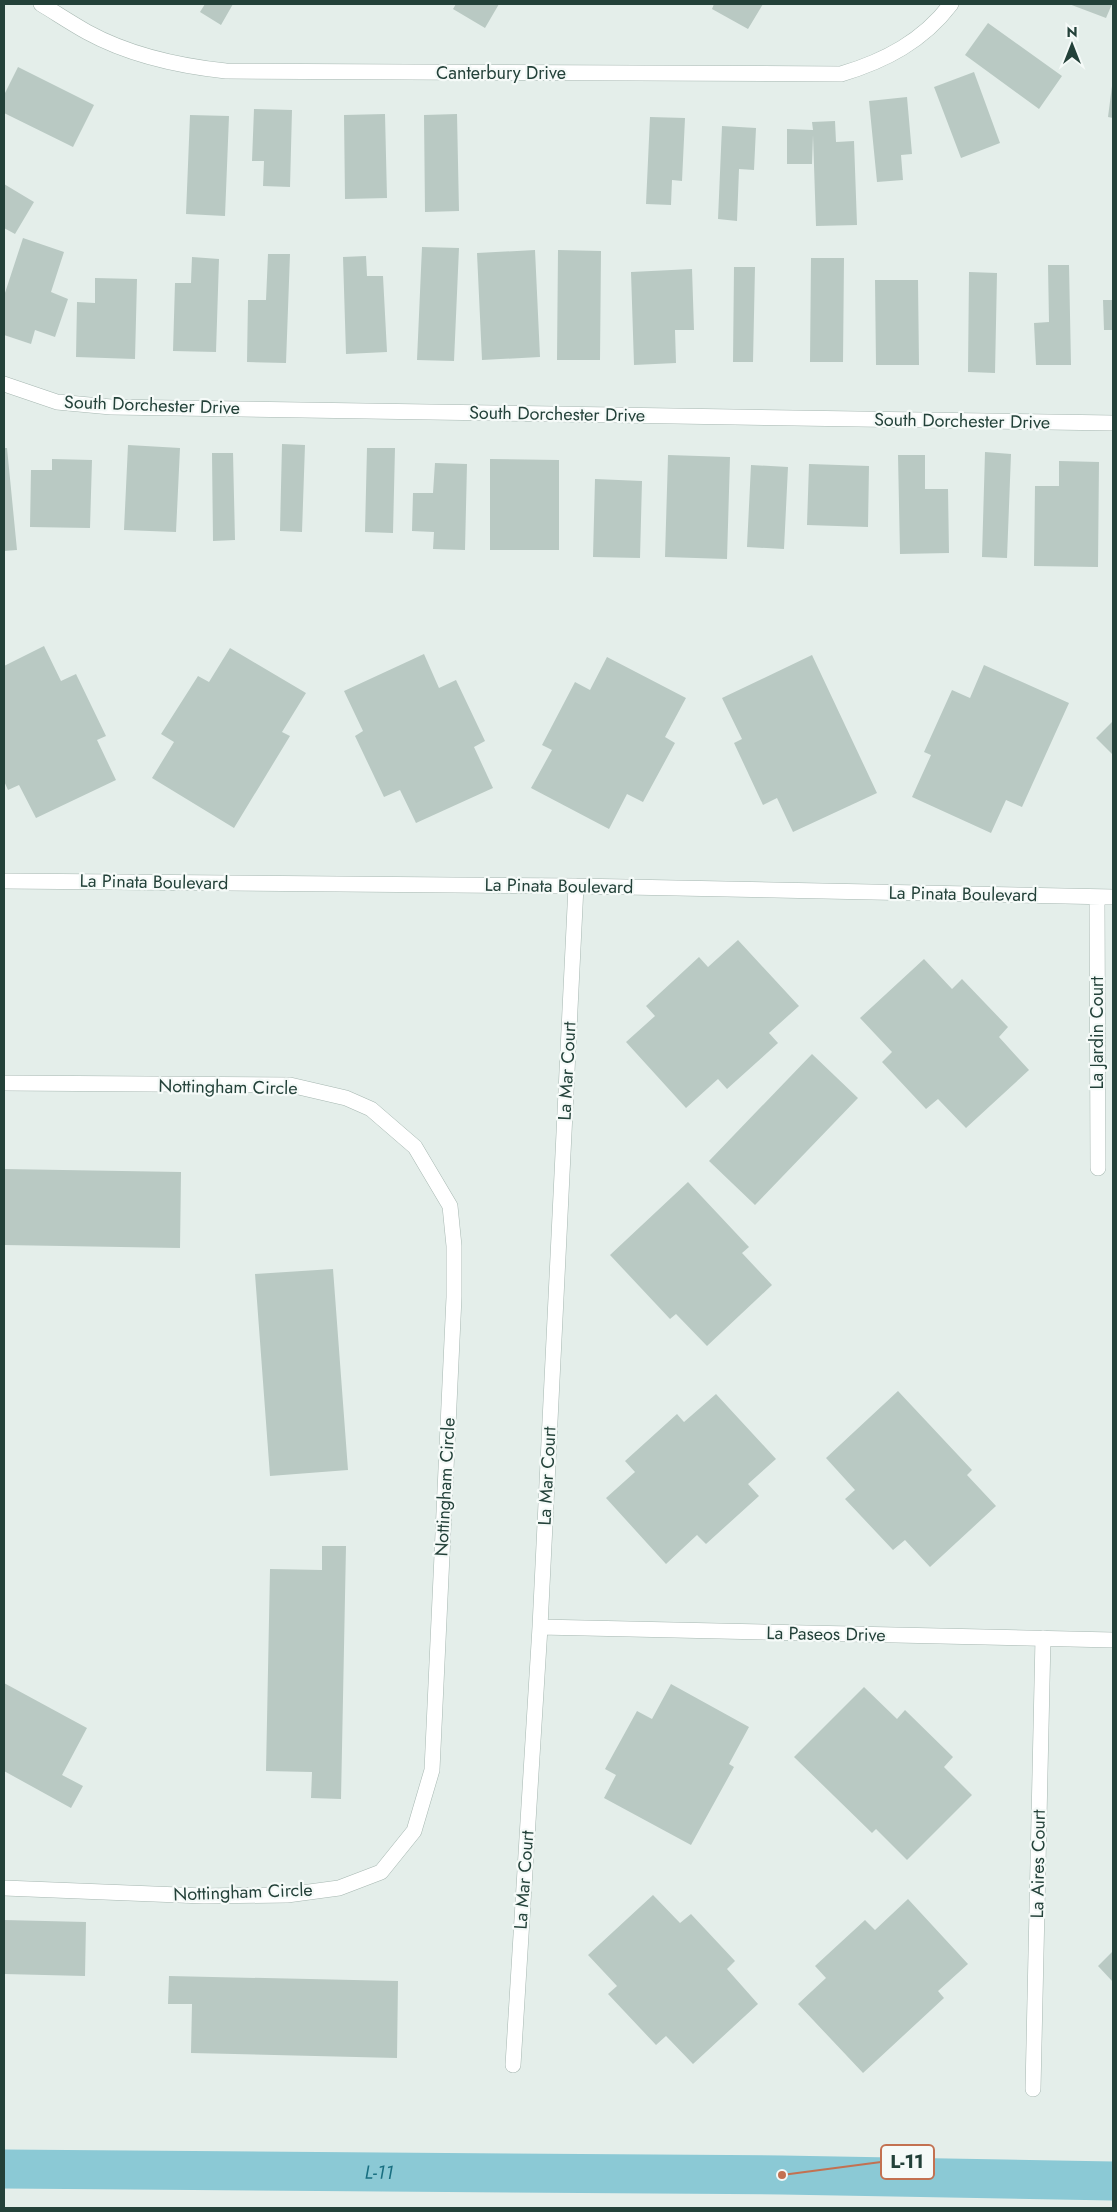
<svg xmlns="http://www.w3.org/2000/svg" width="1117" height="2212" font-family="Jost,sans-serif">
<rect width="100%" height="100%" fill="#e4eeea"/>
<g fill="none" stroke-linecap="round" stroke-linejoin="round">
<!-- canal -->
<path stroke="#8bc9d5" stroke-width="39" id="s1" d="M 4,2169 L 782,2175 L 1113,2181"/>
</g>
<!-- building -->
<path fill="#b9c9c3" d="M 205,4 L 233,4 L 221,25 L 200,12 Z
M 456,4 L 499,4 L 485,28 L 453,9 Z
M 714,4 L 763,4 L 748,29 L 712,9 Z
M 1069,4 L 1112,4 L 1106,18 Z
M 988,23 L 1062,76 L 1039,109 L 965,55 Z
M 18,67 L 94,105 L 73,147 L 4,113 L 4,95 Z
M 974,72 L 1000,143 L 961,158 L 934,87 Z
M 1112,86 L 1113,87 L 1113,118 L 1108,117 Z
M 907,97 L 912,154 L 901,155 L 903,180 L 877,182 L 869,101 Z
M 254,109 L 292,110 L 290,187 L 263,186 L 264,161 L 252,161 Z
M 385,114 L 387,198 L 345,199 L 344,115 Z
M 457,114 L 459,211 L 425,212 L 424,115 Z
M 190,115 L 229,116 L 225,216 L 186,214 Z
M 650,117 L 685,118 L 682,181 L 672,180 L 671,205 L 646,204 Z
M 835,121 L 836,142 L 854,141 L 857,225 L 816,226 L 813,135 L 812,164 L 787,164 L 787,129 L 813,130 L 812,122 Z
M 722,126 L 756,128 L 754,170 L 739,169 L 737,221 L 718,219 Z
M 4,184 L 34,202 L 15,234 L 4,228 Z
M 23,238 L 64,252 L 51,292 L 68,299 L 55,337 L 35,330 L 31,344 L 4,335 L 4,296 Z
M 422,247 L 459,248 L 454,361 L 417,360 Z
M 535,250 L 540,357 L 482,360 L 477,253 Z
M 558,250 L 601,251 L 600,360 L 557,360 Z
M 268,254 L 290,254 L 286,363 L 247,362 L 248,300 L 266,300 Z
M 366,256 L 367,276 L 383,276 L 387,352 L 346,354 L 343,257 Z
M 192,257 L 219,259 L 216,352 L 173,351 L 175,283 L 191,283 Z
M 811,258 L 844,258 L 843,362 L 810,362 Z
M 1048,265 L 1069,265 L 1071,365 L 1036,365 L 1034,323 L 1049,322 Z
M 734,267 L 755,267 L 753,362 L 733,362 Z
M 692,269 L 694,330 L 675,330 L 676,363 L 634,365 L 631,272 Z
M 969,272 L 997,273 L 995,373 L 968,372 Z
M 95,278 L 137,279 L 135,359 L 76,357 L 77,302 L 95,303 Z
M 875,280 L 918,280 L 919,365 L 876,365 Z
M 1103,300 L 1113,300 L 1113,330 L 1104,330 Z
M 282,444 L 305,445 L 302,532 L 280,531 Z
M 128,445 L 180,448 L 176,532 L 124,530 Z
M 4,448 L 7,448 L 17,550 L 4,551 Z
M 367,448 L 395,448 L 393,533 L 365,532 Z
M 985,452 L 1011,454 L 1007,558 L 982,557 Z
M 212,453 L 233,453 L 235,540 L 213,541 Z
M 668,455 L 730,457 L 727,559 L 665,557 Z
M 898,455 L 925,455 L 925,489 L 948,489 L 949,553 L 900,554 Z
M 52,459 L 92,460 L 90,528 L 30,527 L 31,470 L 52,470 Z
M 490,459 L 559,460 L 559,550 L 490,550 Z
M 1059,461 L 1099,462 L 1098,567 L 1034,566 L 1035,486 L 1059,486 Z
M 435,463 L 467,464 L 465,550 L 433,549 L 434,532 L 412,531 L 413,493 L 433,493 Z
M 809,464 L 869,466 L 868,527 L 807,525 Z
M 751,465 L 788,467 L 784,549 L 747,547 Z
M 595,479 L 642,481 L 640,558 L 593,557 Z
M 44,646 L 61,681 L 76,674 L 106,736 L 97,740 L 116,780 L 36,818 L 19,785 L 8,790 L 4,781 L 4,666 Z
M 230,648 L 306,693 L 282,732 L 290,736 L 234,828 L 152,778 L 174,742 L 161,734 L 198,676 L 209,682 Z
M 424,654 L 439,688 L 456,680 L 485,741 L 474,747 L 493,788 L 416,823 L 400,790 L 384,797 L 355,736 L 363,731 L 344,691 Z
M 812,655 L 877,793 L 793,832 L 777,798 L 763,805 L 734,743 L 742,739 L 722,698 Z
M 607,657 L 686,698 L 665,737 L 675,743 L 643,802 L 627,794 L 609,829 L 531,788 L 552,750 L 542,745 L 575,682 L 590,690 Z
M 984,665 L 1069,703 L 1022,807 L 1006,800 L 991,833 L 912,797 L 931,755 L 924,752 L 952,690 L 970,698 Z
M 1113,721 L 1113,755 L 1096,738 Z
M 738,940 L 799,1006 L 769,1033 L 778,1043 L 727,1089 L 718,1079 L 686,1108 L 626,1042 L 655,1016 L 646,1006 L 699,957 L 708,967 Z
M 924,959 L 952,989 L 962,979 L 1008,1027 L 999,1037 L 1029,1070 L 966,1128 L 938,1099 L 926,1109 L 882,1062 L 892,1052 L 860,1018 Z
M 812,1054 L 858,1098 L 755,1205 L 709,1161 Z
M 4,1169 L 181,1172 L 180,1248 L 4,1245 Z
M 688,1182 L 749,1247 L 742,1253 L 772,1285 L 707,1346 L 676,1314 L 670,1319 L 610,1255 Z
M 333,1269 L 348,1470 L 270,1476 L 255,1274 Z
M 898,1391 L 972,1470 L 967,1475 L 996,1506 L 930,1567 L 905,1540 L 893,1550 L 845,1499 L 855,1490 L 826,1458 Z
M 716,1394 L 776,1459 L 748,1484 L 759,1496 L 706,1544 L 697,1535 L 666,1564 L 606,1498 L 635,1472 L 625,1461 L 677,1414 L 684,1422 Z
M 322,1546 L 346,1546 L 341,1799 L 311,1798 L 312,1772 L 266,1771 L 270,1569 L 322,1570 Z
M 4,1683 L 87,1728 L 62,1775 L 83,1786 L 71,1808 L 4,1771 Z
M 671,1684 L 749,1727 L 729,1764 L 734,1767 L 691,1845 L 604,1798 L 616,1775 L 605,1769 L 637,1711 L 652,1719 Z
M 864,1687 L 897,1719 L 905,1710 L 953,1757 L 944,1767 L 972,1795 L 907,1860 L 876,1829 L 872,1833 L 794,1757 Z
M 653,1895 L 680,1923 L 691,1914 L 735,1961 L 727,1969 L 758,2004 L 693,2064 L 666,2036 L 656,2045 L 608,1994 L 617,1986 L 588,1955 Z
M 908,1899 L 968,1964 L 938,1991 L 944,1998 L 863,2073 L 798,2004 L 826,1978 L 815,1966 L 865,1920 L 875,1930 Z
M 4,1920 L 86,1922 L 85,1976 L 4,1974 Z
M 1113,1951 L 1113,1982 L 1098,1966 Z
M 169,1976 L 398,1981 L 397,2058 L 191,2053 L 192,2004 L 168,2004 Z"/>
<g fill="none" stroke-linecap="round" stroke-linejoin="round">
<defs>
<path id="minor" d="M 41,4 C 56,13 71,23 87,32 C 129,55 179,66 226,71 L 841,74 C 885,61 923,41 951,4
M 4,384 L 57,402 L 111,407 L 1113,423
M 4,881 L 576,886 L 1113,897
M 1097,897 L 1098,1168
M 4,1083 L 290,1085 L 346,1098 L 371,1109 L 415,1147 L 450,1206 L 454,1246 L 454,1297 L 432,1770 L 414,1831 L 381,1872 L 339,1888 L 287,1895 L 204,1896 L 4,1888
M 540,1627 L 1113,1640
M 513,2065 L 540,1627 L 576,886
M 1033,2089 L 1043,1638"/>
</defs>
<!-- minor casing -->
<use href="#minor" stroke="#a6b7b1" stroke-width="16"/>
<!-- minor -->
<use href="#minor" stroke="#fff" stroke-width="15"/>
</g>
<g text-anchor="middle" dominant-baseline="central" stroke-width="4.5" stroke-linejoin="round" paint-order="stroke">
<!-- street labels -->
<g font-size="18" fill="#234139" stroke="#f5faf8">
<text x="501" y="73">Canterbury Drive</text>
<text transform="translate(152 405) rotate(2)">South Dorchester Drive</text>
<text transform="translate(557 414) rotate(1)">South Dorchester Drive</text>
<text transform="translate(962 421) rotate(1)">South Dorchester Drive</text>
<text transform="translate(154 882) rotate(1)">La Pinata Boulevard</text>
<text transform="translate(559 886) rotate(1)">La Pinata Boulevard</text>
<text transform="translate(963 894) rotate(1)">La Pinata Boulevard</text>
<text transform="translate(1097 1033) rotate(-90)">La Jardin Court</text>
<text transform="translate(567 1071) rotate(-87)">La Mar Court</text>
<text transform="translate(228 1087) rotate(1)">Nottingham Circle</text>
<text transform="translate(547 1476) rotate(-87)">La Mar Court</text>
<text transform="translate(445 1487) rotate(-87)">Nottingham Circle</text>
<text transform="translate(826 1634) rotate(1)">La Paseos Drive</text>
<text transform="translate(1038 1864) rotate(-89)">La Aires Court</text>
<text transform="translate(524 1880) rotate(-86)">La Mar Court</text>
<text transform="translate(243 1892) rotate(-2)">Nottingham Circle</text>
</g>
<!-- water labels -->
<g font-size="19" font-style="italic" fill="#196f81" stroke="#f5faf8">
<text stroke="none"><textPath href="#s1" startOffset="375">L-11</textPath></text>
</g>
</g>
<!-- callouts -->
<path fill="none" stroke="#c37151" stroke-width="2" d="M782 2175L881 2162"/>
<circle fill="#c37151" stroke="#f5faf8" stroke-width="2" cx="782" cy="2175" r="5"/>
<rect fill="#f5faf8" stroke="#c37151" stroke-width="2" x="881" y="2145" width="53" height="34" rx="5"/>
<g font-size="19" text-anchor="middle" font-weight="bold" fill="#234139">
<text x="907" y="2168">L-11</text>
</g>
<!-- border -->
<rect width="1117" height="2212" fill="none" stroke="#234139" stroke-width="10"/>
<!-- north arrow -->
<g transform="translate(1072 45)" stroke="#f5faf8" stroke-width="4" paint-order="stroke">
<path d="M0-4L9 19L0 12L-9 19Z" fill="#234139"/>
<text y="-8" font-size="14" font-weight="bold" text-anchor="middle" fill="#234139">N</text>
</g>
</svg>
